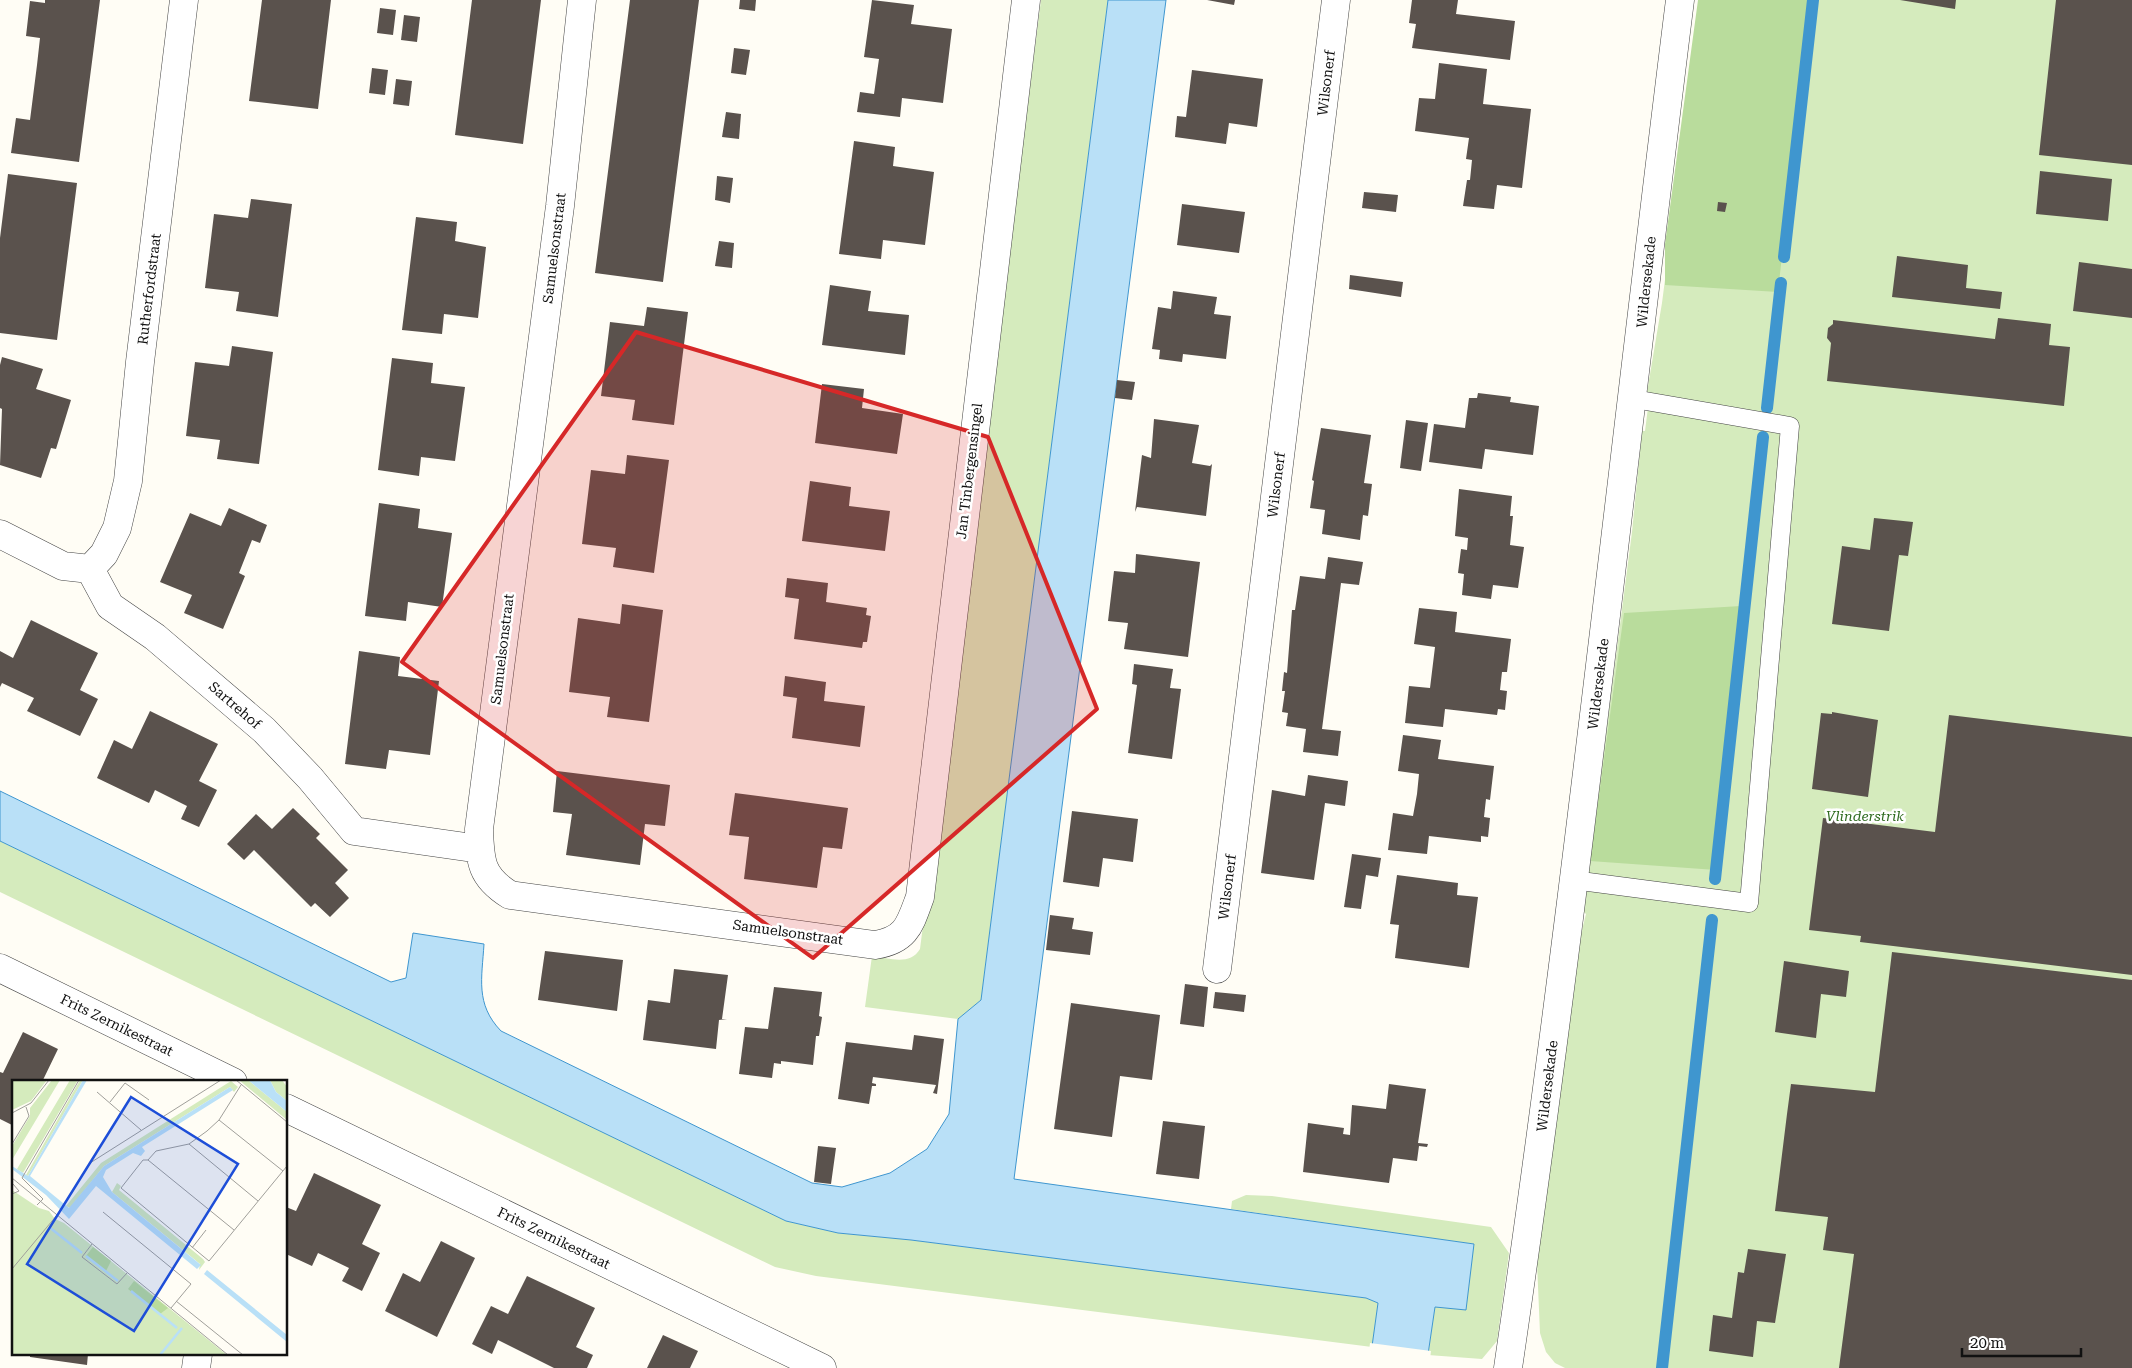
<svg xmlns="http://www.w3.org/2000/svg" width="2132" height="1368" font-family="'Roboto Serif',serif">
<rect width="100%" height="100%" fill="#fffdf5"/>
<!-- green -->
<path fill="#d5ebbd" d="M 1041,0 L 1108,0 L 981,1000 L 958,1019 L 865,1007 L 872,956 C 889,958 910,966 920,949 Z
M 1701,0 L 2132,0 L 2132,1368 L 1565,1368 L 1555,1363 L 1546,1352 L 1540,1333 L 1537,1263 L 1578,946 L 1586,914 L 1583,911 L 1632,532 L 1642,431 L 1645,431 L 1650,392 L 1647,392 L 1662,303 Z
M 0,841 L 786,1221 L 838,1233 L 911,1240 L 1366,1298 L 1378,1303 L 1372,1347 L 816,1276 L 775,1267 L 0,892 Z
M 1246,1195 L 1272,1196 L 1491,1227 L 1509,1253 L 1497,1341 L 1482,1359 L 1428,1355 L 1435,1306 L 1466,1310 L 1473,1244 L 1231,1209 L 1232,1201 Z"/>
<!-- forest -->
<path fill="#b9dc9c" d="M 1698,0 L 1810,0 L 1778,292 L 1665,285 L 1665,244 Z
M 1741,606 L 1716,870 L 1590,861 L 1624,613 Z"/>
<!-- water -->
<path fill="#b9e0f7" stroke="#3f96cf" d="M 1108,0 L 1166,0 L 1014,1179 L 1474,1244 L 1466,1310 L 1435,1307 L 1426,1368 L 1369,1368 L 1378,1303 L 1366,1298 L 911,1240 L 838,1233 L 786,1221 L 0,841 L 0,791 L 391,982 L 406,978 L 413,933 L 484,944 C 482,978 475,1004 501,1031 L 812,1183 L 842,1187 L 890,1173 L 927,1149 L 949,1114 L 958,1019 L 981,1000 Z"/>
<!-- pier -->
<path fill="#fffdf5" d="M 1370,1343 L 1431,1351 L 1429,1368 L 1367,1368 Z"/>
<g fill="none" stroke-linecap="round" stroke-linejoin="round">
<!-- stream -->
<path stroke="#3f96cf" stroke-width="12" d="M 1784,257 L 1813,0
M 1767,408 L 1781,283
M 1715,879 L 1763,437
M 1662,1368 L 1712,920"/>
</g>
<!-- building -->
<path fill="#5a524d" d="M 45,0 L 100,0 L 79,162 L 11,153 L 16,118 L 30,120 L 37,65 L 40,38 L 26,36 L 30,1 L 45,3 Z
M 262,0 L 331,0 L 318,109 L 249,101 Z
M 472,0 L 541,0 L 523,144 L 455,135 Z
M 630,0 L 699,0 L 663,282 L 595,273 Z
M 740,0 L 756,0 L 755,11 L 739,9 Z
M 872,0 L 914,5 L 911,24 L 952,29 L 943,103 L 902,98 L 900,117 L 857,112 L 860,92 L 874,94 L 879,59 L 864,57 Z
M 1207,0 L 1235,0 L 1234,5 Z
M 1412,0 L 1458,0 L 1456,14 L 1515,21 L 1510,60 L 1412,48 L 1416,24 L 1409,23 Z
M 1900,0 L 1956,0 L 1955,9 Z
M 2056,0 L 2132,0 L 2132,165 L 2039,155 Z
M 380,8 L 396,10 L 393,35 L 377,33 Z
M 404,15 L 420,17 L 417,42 L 401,40 Z
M 734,48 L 750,50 L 746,75 L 731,73 Z
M 1439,63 L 1487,69 L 1483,104 L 1531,109 L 1522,188 L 1497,185 L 1494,209 L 1463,206 L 1467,180 L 1470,180 L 1472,160 L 1466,159 L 1469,138 L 1415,131 L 1419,98 L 1435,99 Z
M 372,68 L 388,70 L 385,95 L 369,93 Z
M 1192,70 L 1263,79 L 1257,127 L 1229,123 L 1226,144 L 1175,137 L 1177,116 L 1186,117 Z
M 396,79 L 412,81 L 409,106 L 393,104 Z
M 726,112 L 741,114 L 739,139 L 722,137 Z
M 854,141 L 895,147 L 893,166 L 934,172 L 925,245 L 883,240 L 881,259 L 839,254 Z
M 2040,171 L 2112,179 L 2108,221 L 2036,214 Z
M 8,174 L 77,183 L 57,340 L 0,333 L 0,238 Z
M 717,176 L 733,178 L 730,203 L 715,200 Z
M 1364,192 L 1398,195 L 1396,212 L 1362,208 Z
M 251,199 L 292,204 L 278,317 L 236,311 L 239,292 L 205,288 L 214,214 L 248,218 Z
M 1718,202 L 1727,203 L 1725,212 L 1717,211 Z
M 1182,204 L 1245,212 L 1239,253 L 1177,245 Z
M 416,217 L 457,222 L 455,241 L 486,247 L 478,318 L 444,314 L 442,334 L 402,330 Z
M 719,241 L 734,243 L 732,268 L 715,266 Z
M 1897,256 L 1968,265 L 1966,288 L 2002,292 L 2000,309 L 1892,297 Z
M 2079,262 L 2132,269 L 2132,318 L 2073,311 Z
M 1350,275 L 1403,282 L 1401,297 L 1349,289 Z
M 830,285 L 871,291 L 868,311 L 909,315 L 905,355 L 822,345 Z
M 1173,291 L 1217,297 L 1214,314 L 1231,316 L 1226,359 L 1183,354 L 1182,362 L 1159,359 L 1160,350 L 1152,349 L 1158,307 L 1171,309 Z
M 647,307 L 688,312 L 674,425 L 632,420 L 635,400 L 601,396 L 610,322 L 644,326 Z
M 1998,318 L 2051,324 L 2049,345 L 2070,347 L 2064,406 L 1827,381 L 1831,343 L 1827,338 L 1828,328 L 1833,324 L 1833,320 L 1995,339 Z
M 232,346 L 273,352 L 259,464 L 217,459 L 220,440 L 186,436 L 195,362 L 229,366 Z
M 2,357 L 43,369 L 36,389 L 71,400 L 56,449 L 51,448 L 41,478 L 0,465 L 2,409 L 0,408 L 0,365 Z
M 392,358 L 433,363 L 431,383 L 465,387 L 455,461 L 421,457 L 419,476 L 378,470 Z
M 1117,380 L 1135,382 L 1132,400 L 1115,398 Z
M 822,384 L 864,389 L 862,408 L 903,414 L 897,454 L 815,443 Z
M 1478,393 L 1511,397 L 1510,402 L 1539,406 L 1533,455 L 1485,449 L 1482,469 L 1429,462 L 1434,424 L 1465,428 L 1469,398 L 1477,398 Z
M 1154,419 L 1199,425 L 1192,463 L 1210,466 L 1212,464 L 1206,516 L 1137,507 L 1135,512 L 1142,455 L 1151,458 Z
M 1406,420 L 1428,423 L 1421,471 L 1400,468 Z
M 1321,428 L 1371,435 L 1364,483 L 1372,484 L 1368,516 L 1363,515 L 1360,540 L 1322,534 L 1325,510 L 1310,508 L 1314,481 L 1312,480 Z
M 627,455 L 669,460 L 654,573 L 613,567 L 616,548 L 582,544 L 591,470 L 625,474 Z
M 810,481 L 851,487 L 849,506 L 890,511 L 885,551 L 802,541 Z
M 1459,489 L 1512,496 L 1510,516 L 1513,516 L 1510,545 L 1524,547 L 1518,588 L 1493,585 L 1491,599 L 1462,595 L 1464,574 L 1458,573 L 1461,549 L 1467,550 L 1468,538 L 1455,536 Z
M 379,503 L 420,509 L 418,528 L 452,533 L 442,607 L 408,602 L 406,621 L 365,616 Z
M 229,508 L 267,525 L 260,543 L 252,540 L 239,573 L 245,576 L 223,629 L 184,613 L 192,595 L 160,582 L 190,513 L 221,526 Z
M 1874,518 L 1913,522 L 1908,556 L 1899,555 L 1889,631 L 1832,624 L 1842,546 L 1870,550 Z
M 1136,554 L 1200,562 L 1188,657 L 1124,649 L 1128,623 L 1108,621 L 1114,571 L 1135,573 Z
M 1328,557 L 1363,562 L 1359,585 L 1341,583 L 1322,729 L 1341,731 L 1338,756 L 1303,752 L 1306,729 L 1286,726 L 1288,713 L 1282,712 L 1285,691 L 1282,691 L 1284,672 L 1287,673 L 1292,610 L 1295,610 L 1300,576 L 1325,579 Z
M 787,578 L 828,583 L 826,602 L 867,608 L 866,615 L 871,616 L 867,642 L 863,642 L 862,648 L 794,639 L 799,599 L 785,597 Z
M 622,604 L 663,610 L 649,722 L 607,717 L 610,697 L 569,692 L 578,618 L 620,624 Z
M 1419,608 L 1457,612 L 1455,632 L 1511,639 L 1507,672 L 1502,672 L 1500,690 L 1507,691 L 1505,710 L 1498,709 L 1497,715 L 1445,709 L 1443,727 L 1405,723 L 1409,686 L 1430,688 L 1435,647 L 1414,644 Z
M 31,620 L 98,653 L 80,690 L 98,699 L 80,736 L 27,711 L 34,698 L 2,683 L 0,687 L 0,651 L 13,658 Z
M 359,651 L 400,657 L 398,676 L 439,681 L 430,755 L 389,750 L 386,769 L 345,764 Z
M 1134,664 L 1173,669 L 1170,688 L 1181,689 L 1172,759 L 1128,753 L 1137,685 L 1132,684 Z
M 785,676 L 826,682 L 824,701 L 865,706 L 860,747 L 792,738 L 797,698 L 783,696 Z
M 150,711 L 218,744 L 199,781 L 217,790 L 199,827 L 181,819 L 187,806 L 155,790 L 149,803 L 97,778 L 114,740 L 132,749 Z
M 1832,712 L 1878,720 L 1868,797 L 1812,789 L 1821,713 L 1832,714 Z
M 1949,715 L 2132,737 L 2132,975 L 1860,942 L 1861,936 L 1809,930 L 1823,818 L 1935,832 Z
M 1403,735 L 1441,740 L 1438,759 L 1494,766 L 1490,800 L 1486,799 L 1484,817 L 1490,818 L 1488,837 L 1481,836 L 1481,842 L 1429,836 L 1427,854 L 1388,850 L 1393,813 L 1413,816 L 1417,794 L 1419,774 L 1398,771 Z
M 557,771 L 670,785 L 665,826 L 645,824 L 640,865 L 566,855 L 572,814 L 553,812 Z
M 1308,775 L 1348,781 L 1345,806 L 1325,803 L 1314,880 L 1261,873 L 1272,790 L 1305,796 Z
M 735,793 L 848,808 L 842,849 L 823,847 L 817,888 L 744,879 L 749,837 L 729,835 Z
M 293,808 L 320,834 L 316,838 L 348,870 L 335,883 L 349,898 L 330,917 L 315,903 L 311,907 L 254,850 L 244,860 L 227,844 L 256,814 L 272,829 Z
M 1072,811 L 1138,819 L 1133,862 L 1103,858 L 1099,887 L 1063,882 Z
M 1352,854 L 1381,858 L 1378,877 L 1366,875 L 1361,909 L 1344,907 Z
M 1397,875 L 1458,883 L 1457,895 L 1478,897 L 1469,968 L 1395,958 L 1399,925 L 1390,924 Z
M 1050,915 L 1074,918 L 1072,929 L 1093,932 L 1090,955 L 1046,950 Z
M 545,951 L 623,960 L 617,1011 L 538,1000 Z
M 1892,952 L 2132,980 L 2132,1368 L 1839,1368 L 1854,1254 L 1823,1250 L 1828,1217 L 1775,1211 L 1787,1114 L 1791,1084 L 1875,1092 Z
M 1784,961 L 1849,971 L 1846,997 L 1821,994 L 1816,1038 L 1775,1032 Z
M 674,969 L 728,975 L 722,1019 L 727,1019 L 719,1020 L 716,1049 L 643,1040 L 648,1000 L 670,1003 Z
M 1185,984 L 1208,987 L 1204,1027 L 1180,1024 Z
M 774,987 L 822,992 L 819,1016 L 822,1017 L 819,1036 L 816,1036 L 813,1065 L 781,1061 L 781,1064 L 774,1063 L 772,1078 L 739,1074 L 745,1027 L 768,1029 Z
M 1215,992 L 1246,995 L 1244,1012 L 1213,1008 Z
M 1071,1003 L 1160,1015 L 1152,1080 L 1120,1076 L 1112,1137 L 1054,1129 Z
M 23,1032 L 58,1049 L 42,1082 L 14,1082 L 14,1126 L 0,1119 L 0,1072 L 3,1073 Z
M 914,1035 L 944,1039 L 937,1094 L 933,1093 L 936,1085 L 873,1077 L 872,1083 L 876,1084 L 876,1086 L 872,1086 L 869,1104 L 838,1099 L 846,1042 L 912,1050 Z
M 1389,1084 L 1426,1089 L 1418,1143 L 1428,1144 L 1427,1147 L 1419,1146 L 1417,1161 L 1393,1158 L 1389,1183 L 1303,1172 L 1308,1123 L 1344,1128 L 1343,1134 L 1350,1135 L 1352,1105 L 1386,1109 Z
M 1163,1121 L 1205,1126 L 1199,1179 L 1156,1174 Z
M 818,1146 L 836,1148 L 831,1184 L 814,1182 Z
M 314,1173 L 381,1205 L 362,1244 L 380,1253 L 362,1291 L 342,1281 L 349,1268 L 318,1253 L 312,1266 L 286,1254 L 286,1207 L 296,1211 Z
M 441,1241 L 475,1258 L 437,1337 L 385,1311 L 403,1273 L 420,1282 Z
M 1748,1249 L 1786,1254 L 1775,1323 L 1757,1321 L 1753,1357 L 1709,1351 L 1713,1315 L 1732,1318 L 1738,1272 L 1744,1273 Z
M 527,1276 L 595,1308 L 576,1347 L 593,1355 L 587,1368 L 554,1368 L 498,1340 L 492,1354 L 472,1344 L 491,1306 L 508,1314 Z
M 663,1335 L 698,1351 L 690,1368 L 647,1368 Z
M 30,1354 L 88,1354 L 87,1365 L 30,1357 Z"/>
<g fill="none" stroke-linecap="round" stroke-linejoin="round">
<defs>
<path id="service" d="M 1573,880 L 1749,903 L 1790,426 L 1634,399"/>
<path id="minor" d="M 582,0 L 560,206 L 479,829 C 480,862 481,877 510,895 L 875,945 C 907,940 910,924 920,897 L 1026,0
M 0,534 L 63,566 L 90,569
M 90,569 L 104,554 L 117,528 L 128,481 L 140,362 L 184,0
M 90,569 L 110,606 L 155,637 L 264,730 L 310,778 L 354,831 L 480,849
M 0,968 L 233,1082
M 1217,969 L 1336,0
M 286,1108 L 822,1368
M 196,1368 L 198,1354
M 1508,1368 C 1575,913 1623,456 1680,0"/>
</defs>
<!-- service casing -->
<use href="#service" stroke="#444" stroke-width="19"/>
<!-- minor casing -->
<use href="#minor" stroke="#444" stroke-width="29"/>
<!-- service -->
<use href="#service" stroke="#fff" stroke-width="18"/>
<!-- minor -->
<use href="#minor" stroke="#fff" stroke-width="28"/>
</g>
<!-- marked area -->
<path fill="#d62828" fill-opacity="0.2" stroke="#d62828" stroke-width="4" stroke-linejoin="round" d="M 636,332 L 988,437 L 1097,709 L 813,958 L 402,662 Z"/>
<g text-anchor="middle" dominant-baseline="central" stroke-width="5" stroke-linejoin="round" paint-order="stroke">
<!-- street labels -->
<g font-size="14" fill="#111" stroke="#fff">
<text transform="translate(1326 83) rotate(-83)">Wilsonerf</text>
<text transform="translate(554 248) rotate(-83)">Samuelsonstraat</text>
<text transform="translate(1646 282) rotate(-84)">Wildersekade</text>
<text transform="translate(149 289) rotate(-83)">Rutherfordstraat</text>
<text transform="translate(969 471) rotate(-83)">Jan Tinbergensingel</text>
<text transform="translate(1276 485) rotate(-83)">Wilsonerf</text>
<text transform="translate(502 649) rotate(-83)">Samuelsonstraat</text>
<text transform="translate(1598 684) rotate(-83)">Wildersekade</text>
<text transform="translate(235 705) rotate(41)">Sartrehof</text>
<text transform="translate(1227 887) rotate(-83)">Wilsonerf</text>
<text transform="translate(788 932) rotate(8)">Samuelsonstraat</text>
<text transform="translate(117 1025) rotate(26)">Frits Zernikestraat</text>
<text transform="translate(1547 1086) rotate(-83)">Wildersekade</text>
<text transform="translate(554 1238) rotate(26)">Frits Zernikestraat</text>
</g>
<!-- park labels -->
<g font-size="14" font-style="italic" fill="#2f6b1f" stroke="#fff">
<text x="1865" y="816">Vlinderstrik</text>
</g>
</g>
<!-- overview -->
<g transform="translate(12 1080)">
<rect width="275" height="275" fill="#fffdf5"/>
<path d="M 0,0 L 35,0 L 19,21 L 0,30 ZM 40,0 L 48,0 L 0,80 L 0,66 L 18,36 L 18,28 ZM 58,0 L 66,0 L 11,93 L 5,89 ZM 68,0 L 71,0 L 16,96 L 14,95 ZM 227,0 L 236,0 L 275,32 L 275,40 ZM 258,0 L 270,0 L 275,7 L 275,21 L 264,12 ZM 219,1 L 226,7 L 222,12 L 218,7 L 92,86 L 58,128 L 54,126 L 89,83 ZM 105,103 L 109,106 L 107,110 L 191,179 L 193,182 L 187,190 L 188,184 L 100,112 ZM 0,110 L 27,128 L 37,131 L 43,139 L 52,143 L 215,275 L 0,275 Z" fill="#d5ebbd"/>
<path d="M 81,167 L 99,181 L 94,191 L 74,176 ZM 122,201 L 156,228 L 148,234 L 116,209 Z" fill="#b9dc9c"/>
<path d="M 71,0 L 75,0 L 18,96 L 57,128 L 92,86 L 218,7 L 221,10 L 130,67 L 133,71 L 129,76 L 121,73 L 94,90 L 91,97 L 100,112 L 189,185 L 185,189 L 84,106 L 57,139 L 34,115 L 0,89 L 0,86 L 16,96 ZM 236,0 L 258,0 L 264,12 L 275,21 L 275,32 ZM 195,190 L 275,255 L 275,262 L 192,194 Z" fill="#b9e0f7"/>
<path fill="none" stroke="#b9e0f7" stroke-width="2.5" d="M 37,147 L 70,173M 74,176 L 106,201M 119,211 L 165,248M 148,275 L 170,248"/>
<path fill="none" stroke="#a09f9a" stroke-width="1" d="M 224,0 L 275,42M 85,12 L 129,50M 98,22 L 113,3 L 137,20M 0,33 L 19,23 L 37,0M 207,40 L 271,91M 0,64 L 17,36 L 14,27M 177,64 L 246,121M 136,80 L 144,71 L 177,64 L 195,51 L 207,40 L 229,5M 78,83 L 209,0M 0,98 L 216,275M 0,114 L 7,111 L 1,104M 25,125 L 31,119 L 10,98 L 67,0M 91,132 L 179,204 L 159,228M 222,150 L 136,80 L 131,80 L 109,108 L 197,181 L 275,86M 80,164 L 70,177 L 105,204 L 115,193M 180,168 L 194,150M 0,189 L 45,135M 164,221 L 231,275"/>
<path fill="#1d4ed8" fill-opacity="0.15" stroke="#1d4ed8" stroke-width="2.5" d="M 119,17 L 226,84 L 122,251 L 15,184 Z"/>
<rect width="275" height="275" fill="none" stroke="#111" stroke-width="2.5"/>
</g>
<!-- scale -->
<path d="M1962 1348v8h119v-8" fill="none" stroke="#111111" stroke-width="2.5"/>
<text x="1970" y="1348" font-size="15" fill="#111111" stroke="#ffffff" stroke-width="4" paint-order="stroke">20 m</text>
</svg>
